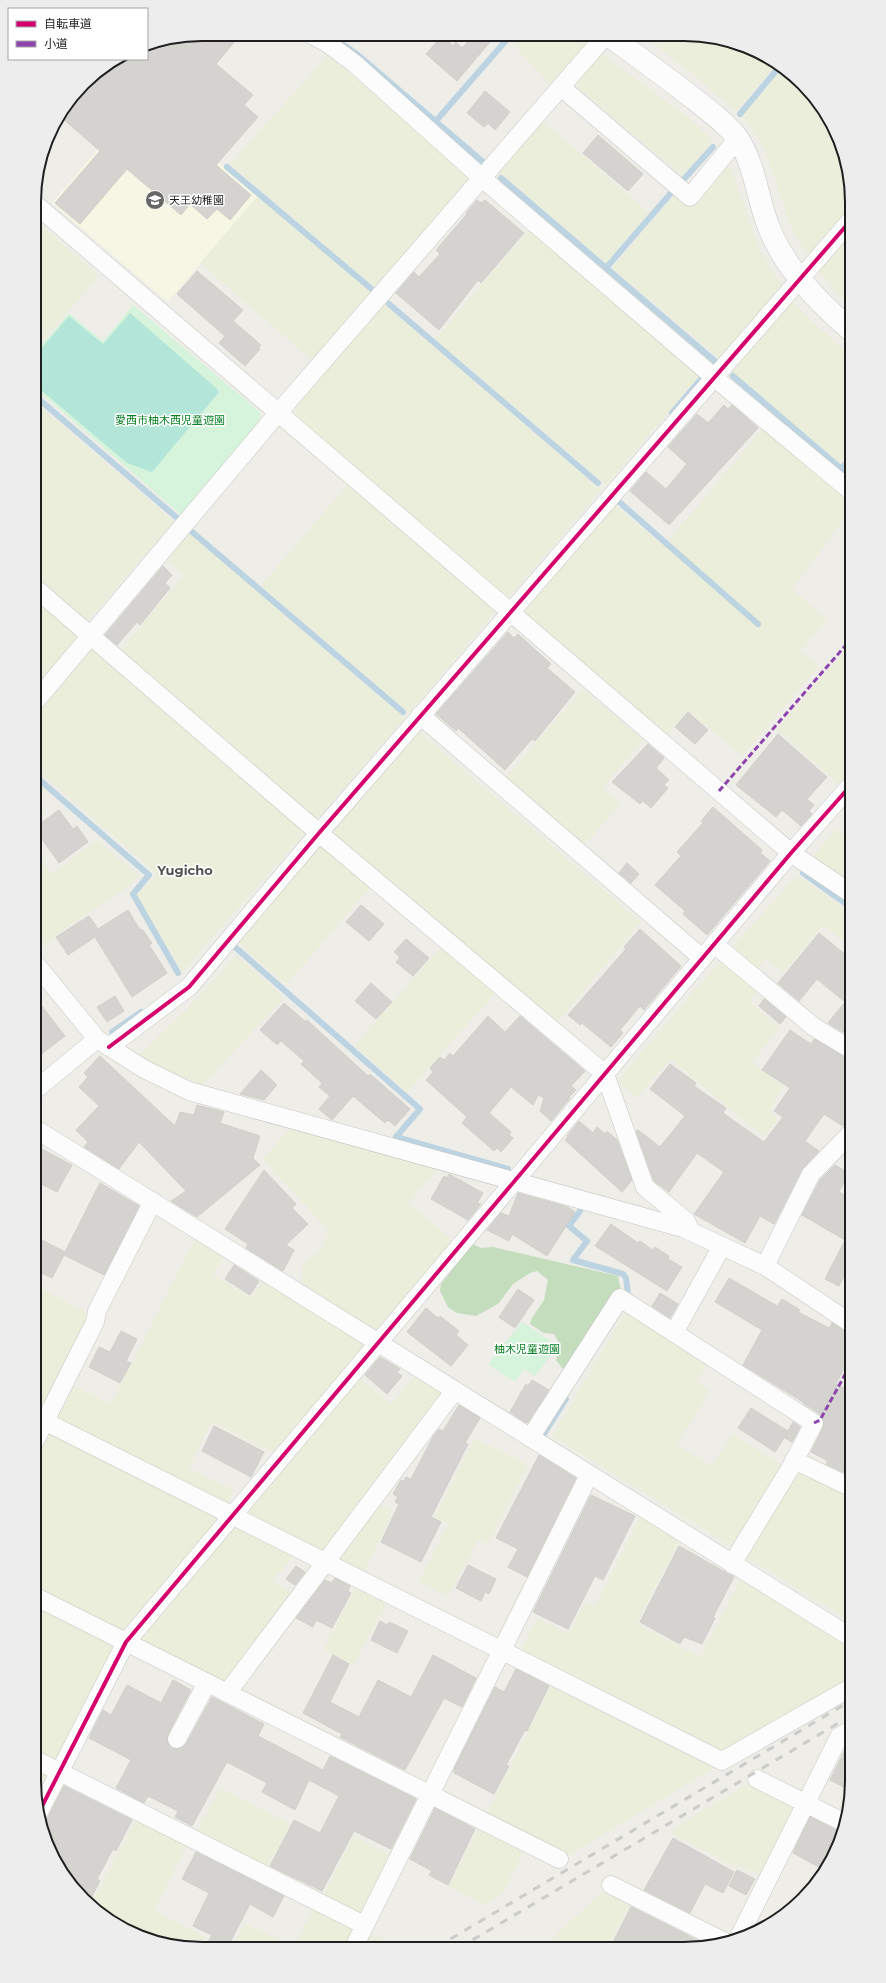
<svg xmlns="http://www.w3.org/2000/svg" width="886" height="1983" font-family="Montserrat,'Noto Sans JP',sans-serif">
<rect width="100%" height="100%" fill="#eeede8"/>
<!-- education -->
<path fill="#f5f7e4" d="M 142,98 L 258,196 L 168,302 L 52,203 Z"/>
<!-- farmland -->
<path fill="#ebeedb" d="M 518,36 L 580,36 L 590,43 L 552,86 L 519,52 L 514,41 Z
M 648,37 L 717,37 L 759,51 L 777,64 L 736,111 L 693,74 L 650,42 Z
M 601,53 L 693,121 L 713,141 L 683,176 L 575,85 Z
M 328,55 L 474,177 L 377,290 L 230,164 Z
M 783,68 L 795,76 L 824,109 L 846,158 L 852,208 L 809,259 L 791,227 L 766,153 L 757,135 L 742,116 Z
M 541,119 L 649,213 L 606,264 L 497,170 Z
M 726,167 L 731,168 L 759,249 L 783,288 L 720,359 L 612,268 L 675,194 L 692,208 Z
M 258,196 L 374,294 L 314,362 L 200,263 Z
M 34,219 L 99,275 L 34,351 Z
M 852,227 L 852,306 L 837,294 L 817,269 Z
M 531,228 L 701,374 L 606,485 L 435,339 Z
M 790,298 L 813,323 L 852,356 L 852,449 L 839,464 L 728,369 Z
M 384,304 L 601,490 L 506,600 L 296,418 L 296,406 Z
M 34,401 L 174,521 L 85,624 L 34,581 Z
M 765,426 L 852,498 L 852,508 L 792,589 L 827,619 L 800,650 L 819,666 L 742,756 L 688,710 L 666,735 L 520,610 L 611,502 L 664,546 Z
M 348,484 L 496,611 L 409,713 L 261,586 Z
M 187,531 L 405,718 L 313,823 L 117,654 L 184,575 L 164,557 Z
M 34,591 L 82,632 L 34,692 Z
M 852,643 L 852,773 L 841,786 L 777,729 Z
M 93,646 L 305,832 L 182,972 L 136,896 L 157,874 L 34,767 L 34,715 Z
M 583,689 L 643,740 L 602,788 L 620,804 L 580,850 L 502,782 Z
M 418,731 L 641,922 L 555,1025 L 330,833 Z
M 34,780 L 45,789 L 35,801 L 45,814 L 34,823 Z
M 836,829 L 852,842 L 852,872 L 843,882 L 809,860 Z
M 97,840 L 139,876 L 127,888 L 57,934 L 38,953 L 34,948 L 34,850 L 52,874 Z
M 322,841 L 373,884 L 286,985 L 237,942 Z
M 797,875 L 852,913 L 852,949 L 823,925 L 783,973 L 766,959 L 754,973 L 730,950 Z
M 443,944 L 498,990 L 407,1092 L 355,1046 Z
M 237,955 L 284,998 L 203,1085 L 167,1071 L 139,1055 L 188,1008 Z
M 723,958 L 761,989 L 750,1002 L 779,1027 L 752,1063 L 783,1086 L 769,1112 L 778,1119 L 764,1137 L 670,1059 L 637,1098 L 617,1081 Z
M 292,1126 L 439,1168 L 408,1202 L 455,1243 L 382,1331 L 372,1332 L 301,1288 L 302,1265 L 322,1248 L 328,1233 L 324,1226 L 263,1159 Z
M 196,1237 L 225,1254 L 213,1275 L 252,1298 L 264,1278 L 366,1341 L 366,1352 L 278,1454 L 212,1422 L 189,1468 L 234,1490 L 226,1507 L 57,1423 L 55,1416 L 71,1384 L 111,1404 Z
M 42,1289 L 93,1316 L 42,1415 L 34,1411 L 34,1303 Z
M 628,1308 L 709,1360 L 696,1381 L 710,1390 L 677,1445 L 712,1466 L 732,1434 L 786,1467 L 736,1549 L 552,1436 Z
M 416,1375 L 448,1393 L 329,1554 L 243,1513 L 359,1377 L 391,1404 Z
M 46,1431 L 224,1516 L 127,1631 L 120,1633 L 34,1589 L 34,1455 Z
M 474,1438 L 528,1465 L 488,1544 L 478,1539 L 448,1597 L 419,1582 L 448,1524 L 435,1517 Z
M 796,1470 L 852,1496 L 852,1622 L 746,1557 Z
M 377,1502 L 393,1512 L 362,1576 L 336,1562 Z
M 642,1513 L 682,1536 L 636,1624 L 700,1657 L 743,1575 L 852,1643 L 852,1681 L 722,1756 L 519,1656 L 537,1618 L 569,1634 L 585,1602 L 595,1607 Z
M 234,1524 L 296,1554 L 272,1581 L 295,1595 L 229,1684 L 139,1642 L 139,1636 Z
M 358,1583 L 388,1599 L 354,1665 L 324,1649 Z
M 34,1602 L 115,1643 L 115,1650 L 56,1767 L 34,1756 Z
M 554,1681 L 719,1765 L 566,1857 L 485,1816 Z
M 34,1762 L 53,1772 L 37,1805 L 34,1781 Z
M 754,1780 L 799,1803 L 762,1876 L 739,1865 L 737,1868 L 668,1832 Z
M 220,1788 L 290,1824 L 266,1870 L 196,1833 Z
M 139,1814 L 189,1840 L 154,1911 L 206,1937 L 202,1946 L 169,1946 L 128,1932 L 90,1906 Z
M 480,1826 L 525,1849 L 502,1894 L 484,1905 L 449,1887 Z
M 353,1836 L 394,1856 L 365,1915 L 322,1898 Z
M 605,1889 L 631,1901 L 607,1949 L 570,1948 L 551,1939 Z
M 315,1904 L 356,1930 L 348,1947 L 232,1946 L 245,1923 L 294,1947 Z
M 368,1932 L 396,1947 L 360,1947 Z"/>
<!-- forest -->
<path fill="#c4ddbd" d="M 473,1244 L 481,1248 L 493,1247 L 618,1276 L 621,1291 L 568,1372 L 563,1369 L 556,1360 L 560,1345 L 554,1334 L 544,1333 L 530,1324 L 532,1318 L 544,1300 L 548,1280 L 537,1271 L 530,1273 L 513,1284 L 498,1304 L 476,1316 L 457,1313 L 448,1307 L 440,1291 L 441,1284 Z"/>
<!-- park -->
<path fill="#d6f4db" d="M 133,305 L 260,412 L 260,422 L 180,514 L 34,387 L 34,354 L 69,313 L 103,341 Z
M 522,1322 L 558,1346 L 535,1376 L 524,1369 L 515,1382 L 488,1364 Z"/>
<!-- pitch -->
<path fill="#b3e6d8" d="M 130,313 L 215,387 L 219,392 L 152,472 L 127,463 L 34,384 L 34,357 L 69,316 L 103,344 Z"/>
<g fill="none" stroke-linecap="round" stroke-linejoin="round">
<!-- stream -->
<path stroke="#bcd4e1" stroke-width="6" d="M 344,45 L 358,55 L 482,161
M 740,114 L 780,66
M 435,122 L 510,36
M 227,167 L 374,291
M 501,178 L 716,362
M 684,179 L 713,147
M 606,268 L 671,193
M 389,304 L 598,483
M 733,376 L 852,478
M 34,395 L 176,517
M 672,413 L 702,378
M 841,469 L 852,457
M 617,500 L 758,624
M 191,531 L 403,712
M 34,775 L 149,875 L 133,894 L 178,973
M 803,873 L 852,908
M 235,947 L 420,1109 L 396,1137 L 508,1169
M 112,1032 L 141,1012
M 852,1191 L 850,1190 L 852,1186
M 580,1211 L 569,1226 L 587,1241 L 573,1260 L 623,1274 L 626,1278 L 628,1294
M 545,1439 L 542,1437 L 566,1399"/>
</g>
<!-- building -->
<path fill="#d5d3cf" stroke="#d1cfc9" d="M 202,34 L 241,34 L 216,64 L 253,95 L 244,105 L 258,117 L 216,165 L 251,195 L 230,220 L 217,209 L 207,219 L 190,204 L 181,215 L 127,169 L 80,224 L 55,203 L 100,151 L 62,118 L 89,86 L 86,83 L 91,76 L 118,59 L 147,59 L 147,45 Z
M 442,36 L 453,46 L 456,42 L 462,48 L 473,36 L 495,36 L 457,81 L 426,54 Z
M 485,91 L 510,112 L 495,130 L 488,123 L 484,127 L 467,113 Z
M 598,135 L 643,174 L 628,191 L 583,153 Z
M 477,200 L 481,203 L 485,200 L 524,233 L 481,283 L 478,280 L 439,330 L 396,293 L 414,272 L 419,277 L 440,254 L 436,250 L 467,214 L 466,213 Z
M 197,271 L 243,310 L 233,321 L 261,345 L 258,348 L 260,349 L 245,366 L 219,343 L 225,336 L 177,294 Z
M 724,405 L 728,409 L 732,405 L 758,428 L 669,525 L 630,491 L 646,472 L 666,489 L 687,464 L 668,447 L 697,414 L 708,423 Z
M 163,566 L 172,575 L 165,583 L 170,588 L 140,625 L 137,622 L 117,645 L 105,635 Z
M 508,632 L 514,638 L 518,634 L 530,645 L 551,664 L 547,668 L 575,692 L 535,741 L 532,739 L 505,770 L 458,728 L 456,731 L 436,714 Z
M 688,712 L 708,730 L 695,744 L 675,727 Z
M 778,734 L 827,777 L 807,799 L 814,805 L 809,811 L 812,814 L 801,826 L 782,810 L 776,817 L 736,785 Z
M 648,744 L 664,758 L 656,768 L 669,780 L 664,785 L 668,788 L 651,808 L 643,801 L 640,804 L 612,782 Z
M 713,807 L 762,850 L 760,853 L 770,861 L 707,935 L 683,914 L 685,911 L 655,885 L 681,856 L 677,852 L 703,823 L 701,821 Z
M 59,810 L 73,829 L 77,826 L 88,842 L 59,863 L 34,828 Z
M 627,863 L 639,874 L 631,883 L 619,873 Z
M 361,905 L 384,924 L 369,941 L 346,922 Z
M 128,910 L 140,930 L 142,929 L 152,943 L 149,945 L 167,973 L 132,997 L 95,937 L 68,955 L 56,937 L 89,916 L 98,929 Z
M 640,929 L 681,966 L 644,1010 L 640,1006 L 620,1030 L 623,1033 L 611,1047 L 582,1023 L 580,1025 L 568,1015 L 626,949 L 624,947 Z
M 819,933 L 852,960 L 852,1022 L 843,1032 L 828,1023 L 845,1002 L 817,979 L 799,1001 L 778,983 Z
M 406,939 L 429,958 L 413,976 L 396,962 L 400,957 L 394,952 Z
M 371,983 L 392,1002 L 376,1019 L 355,1001 Z
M 34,996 L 65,1036 L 40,1055 L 34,1047 Z
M 115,996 L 124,1011 L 107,1022 L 97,1007 Z
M 764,999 L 786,1017 L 780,1024 L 759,1006 Z
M 284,1003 L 306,1022 L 307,1020 L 368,1076 L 370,1074 L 410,1109 L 395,1126 L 388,1120 L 385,1123 L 353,1096 L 332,1120 L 319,1109 L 330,1096 L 319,1087 L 322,1083 L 301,1064 L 304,1061 L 281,1041 L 277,1045 L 260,1030 Z
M 488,1016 L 505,1032 L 520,1016 L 585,1071 L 571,1086 L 576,1090 L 569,1097 L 570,1098 L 551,1121 L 540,1111 L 544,1098 L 538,1095 L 533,1105 L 511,1087 L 489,1113 L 511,1132 L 509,1135 L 513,1138 L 501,1152 L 497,1148 L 494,1151 L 462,1123 L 467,1117 L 426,1080 L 433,1072 L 430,1068 L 440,1057 L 444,1060 L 450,1053 L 453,1056 Z
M 790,1030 L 811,1044 L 814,1039 L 852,1060 L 852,1114 L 843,1126 L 824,1114 L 805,1141 L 819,1151 L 802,1169 L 774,1224 L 760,1216 L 745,1243 L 694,1214 L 724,1172 L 697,1153 L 669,1192 L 654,1181 L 636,1131 L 638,1130 L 660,1147 L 685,1116 L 650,1089 L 670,1064 L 696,1083 L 694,1086 L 726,1108 L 723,1113 L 764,1142 L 783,1117 L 774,1111 L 790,1088 L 762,1070 Z
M 100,1056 L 175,1126 L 180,1112 L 194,1115 L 197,1105 L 224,1112 L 220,1123 L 260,1136 L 253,1158 L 260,1165 L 197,1217 L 171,1201 L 186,1191 L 139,1142 L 119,1169 L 84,1147 L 88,1142 L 76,1130 L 99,1106 L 79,1087 L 88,1077 L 84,1073 Z
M 261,1070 L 277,1085 L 264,1100 L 240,1094 Z
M 579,1121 L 593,1133 L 597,1127 L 605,1134 L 607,1131 L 617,1140 L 632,1180 L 622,1192 L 565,1140 L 568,1137 L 567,1136 Z
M 34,1145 L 72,1165 L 57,1192 L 34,1180 Z
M 835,1165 L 849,1173 L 839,1192 L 852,1199 L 852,1262 L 839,1286 L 825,1279 L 845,1240 L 802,1215 L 820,1180 Z
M 264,1170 L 296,1204 L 292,1208 L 308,1224 L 286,1245 L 294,1250 L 283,1271 L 246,1248 L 248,1244 L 225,1229 Z
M 449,1174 L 483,1193 L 477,1203 L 481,1204 L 468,1220 L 431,1199 L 444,1176 L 447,1178 Z
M 100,1183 L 139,1206 L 104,1275 L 64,1255 L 52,1278 L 34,1269 L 34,1236 L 65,1252 Z
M 518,1193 L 568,1207 L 575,1212 L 547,1256 L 512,1234 L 509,1241 L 487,1230 L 501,1213 L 509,1216 Z
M 611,1224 L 638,1243 L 640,1241 L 653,1250 L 655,1247 L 669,1256 L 668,1259 L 682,1267 L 667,1291 L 595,1246 Z
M 234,1265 L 259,1281 L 250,1295 L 225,1279 Z
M 729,1278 L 777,1306 L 782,1299 L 800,1310 L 798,1312 L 829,1328 L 832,1323 L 852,1334 L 852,1353 L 836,1384 L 852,1392 L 852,1476 L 826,1464 L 828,1461 L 811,1452 L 823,1428 L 823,1418 L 820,1414 L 803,1403 L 803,1402 L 743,1365 L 762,1330 L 715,1302 Z
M 518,1289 L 534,1300 L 515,1328 L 499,1317 Z
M 660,1293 L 678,1304 L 670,1318 L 652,1306 Z
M 426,1308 L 438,1318 L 440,1316 L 459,1331 L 456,1335 L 468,1345 L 451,1366 L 407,1332 Z
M 121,1331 L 137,1339 L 126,1361 L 131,1363 L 120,1383 L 89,1367 L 99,1347 L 110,1352 Z
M 380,1357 L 400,1369 L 397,1372 L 402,1376 L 387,1394 L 365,1375 Z
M 532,1380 L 549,1390 L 527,1423 L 510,1412 L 526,1384 L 528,1386 Z
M 459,1405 L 480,1418 L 465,1443 L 468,1444 L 431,1517 L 441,1522 L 421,1562 L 381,1542 L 399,1504 L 395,1502 L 398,1497 L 393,1494 L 401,1480 L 404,1481 L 406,1477 L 411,1479 L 434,1435 L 439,1429 L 443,1431 Z
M 751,1408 L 788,1431 L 793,1422 L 800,1427 L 792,1442 L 785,1438 L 788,1432 L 775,1452 L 738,1428 Z
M 214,1426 L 264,1452 L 251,1477 L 202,1451 Z
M 539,1455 L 576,1478 L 527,1577 L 508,1567 L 518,1549 L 496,1538 Z
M 591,1495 L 635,1516 L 603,1580 L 595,1576 L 568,1629 L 533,1612 Z
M 679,1546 L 734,1577 L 713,1617 L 715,1618 L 702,1644 L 684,1637 L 680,1644 L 640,1622 Z
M 468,1565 L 496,1579 L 489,1594 L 485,1592 L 481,1601 L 456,1588 Z
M 296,1566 L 305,1572 L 295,1585 L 286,1579 Z
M 335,1578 L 350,1586 L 348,1591 L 351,1593 L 332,1628 L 316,1620 L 313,1627 L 296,1618 L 325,1580 L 332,1583 Z
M 380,1621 L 387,1625 L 389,1622 L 408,1631 L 397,1653 L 371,1640 Z
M 333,1655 L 349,1664 L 330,1702 L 359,1717 L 378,1680 L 411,1697 L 433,1655 L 476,1678 L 462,1707 L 444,1698 L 405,1770 L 340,1737 L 342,1734 L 303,1713 Z
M 516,1669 L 549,1686 L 527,1731 L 525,1730 L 506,1765 L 509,1766 L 494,1794 L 454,1773 L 454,1769 L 495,1687 L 504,1692 Z
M 173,1680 L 191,1690 L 168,1734 L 168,1744 L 172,1748 L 178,1749 L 186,1744 L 212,1697 L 264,1724 L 258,1736 L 323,1770 L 330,1756 L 416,1799 L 391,1849 L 354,1831 L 322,1891 L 270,1866 L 294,1820 L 320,1833 L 339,1796 L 309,1780 L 295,1810 L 262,1792 L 267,1783 L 227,1762 L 192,1826 L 175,1817 L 178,1811 L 148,1796 L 144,1803 L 116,1788 L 131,1760 L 89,1738 L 103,1710 L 111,1715 L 127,1685 L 161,1703 Z
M 852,1742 L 852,1791 L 830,1780 L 848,1744 Z
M 64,1786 L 132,1820 L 116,1851 L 113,1849 L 97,1879 L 100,1881 L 88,1904 L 62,1874 L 40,1825 L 47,1819 Z
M 435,1808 L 475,1829 L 448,1885 L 429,1875 L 432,1871 L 410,1859 Z
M 810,1817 L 842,1833 L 839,1845 L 824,1870 L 793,1853 Z
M 673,1838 L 734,1872 L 723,1893 L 705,1884 L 690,1913 L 644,1890 Z
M 196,1852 L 284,1896 L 273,1917 L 250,1904 L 228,1946 L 206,1946 L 212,1935 L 193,1926 L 209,1893 L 182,1879 Z
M 737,1870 L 755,1879 L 746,1895 L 729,1886 Z
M 631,1907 L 681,1932 L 708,1946 L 684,1949 L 627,1949 L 613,1942 Z"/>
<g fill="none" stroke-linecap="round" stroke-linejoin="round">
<defs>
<path id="minor" d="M 312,35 L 327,43 L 354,63 L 482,178 L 715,378 L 852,492
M 561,87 L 690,197 L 738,138
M 34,203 L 791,853 L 852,894
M 34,587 L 319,833 L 605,1074 L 645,1187 L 686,1221 L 691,1231
M 34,703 L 278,413 L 605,36
M 420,715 L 702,958
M 714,944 L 814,1027 L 852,1050
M 34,962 L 97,1039 L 144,1069 L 189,1091 L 683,1228 L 765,1266 L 852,1324
M 109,1047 L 189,987 L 319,833 L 852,219
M 34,1091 L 97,1039
M 34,1128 L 852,1638
M 765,1266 L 811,1174 L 852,1132
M 674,1333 L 722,1246
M 34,1416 L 722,1761 L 852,1687
M 530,1438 L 620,1298 L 814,1423 L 791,1467 L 732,1564
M 34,1443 L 95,1322 L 97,1311 L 153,1201
M 794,1460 L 852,1488
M 34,1596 L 559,1859
M 227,1693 L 455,1390
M 177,1739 L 207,1683
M 34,1759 L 364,1925
M 757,1779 L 845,1823
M 38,1814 L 126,1642 L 791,853 L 852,784
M 611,1885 L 727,1943
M 738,1939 L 839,1737 L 852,1729
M 354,1947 L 589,1475"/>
<path id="tertiary" d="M 611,37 C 637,56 663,75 689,95 C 703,106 728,124 738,139 C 755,165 757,197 768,225 C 783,267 819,303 852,331"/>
</defs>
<!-- minor casing -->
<use href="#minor" stroke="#c6c6c4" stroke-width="19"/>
<!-- tertiary casing -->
<use href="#tertiary" stroke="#c6c6c4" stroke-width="23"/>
<!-- minor -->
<use href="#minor" stroke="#fcfcfc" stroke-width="18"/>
<!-- tertiary -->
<use href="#tertiary" stroke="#fcfcfc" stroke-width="22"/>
<!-- rail -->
<path stroke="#cbcbca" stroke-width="3" stroke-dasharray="8 8" stroke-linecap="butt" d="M 437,1947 L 852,1700
M 459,1948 L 852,1715"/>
<!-- quiet -->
<path stroke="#8e44ad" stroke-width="3" stroke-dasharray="6 3" stroke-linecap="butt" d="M 719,791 L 852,638
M 814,1423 L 820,1420 L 852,1362"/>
<defs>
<path id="cycleway" d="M 109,1047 L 189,987 L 319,833 L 852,219
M 38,1814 L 126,1642 L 791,853 L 852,784"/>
</defs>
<!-- cycleway casing -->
<use href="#cycleway" stroke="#fff" stroke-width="6"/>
<!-- cycleway -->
<use href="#cycleway" stroke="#d6006c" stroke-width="4"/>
</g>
<!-- icons -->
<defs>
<symbol id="school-disc" viewBox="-11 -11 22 22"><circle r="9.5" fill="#676765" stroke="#fff"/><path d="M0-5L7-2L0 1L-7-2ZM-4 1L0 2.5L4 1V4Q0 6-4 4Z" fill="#fff"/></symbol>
</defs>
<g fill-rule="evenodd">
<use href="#school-disc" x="144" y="189" width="22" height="22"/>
</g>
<g text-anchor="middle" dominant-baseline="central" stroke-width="3" stroke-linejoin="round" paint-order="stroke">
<!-- poi labels -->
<g font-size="11" fill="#1f1f1f" stroke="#fff" text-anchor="start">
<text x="169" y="200">天王幼稚園</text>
</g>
<!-- park labels -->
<g font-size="11" fill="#0a8126" stroke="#fff">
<text x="170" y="420">愛西市柚木西児童遊園</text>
<text x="527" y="1349">柚木児童遊園</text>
</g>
<!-- quarter labels -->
<g font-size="13" font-weight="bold" fill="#525252" stroke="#fff">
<text x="185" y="870">Yugicho</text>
</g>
</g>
<!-- crop -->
<path d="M0 0H886V1983H0ZM202 41H684A161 161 0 0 1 845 202V1781A161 161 0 0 1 684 1942H202A161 161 0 0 1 41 1781V202A161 161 0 0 1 202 41Z" fill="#ededed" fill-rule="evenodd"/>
<path fill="none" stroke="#1f1f1f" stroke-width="2" d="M202 41H684A161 161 0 0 1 845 202V1781A161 161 0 0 1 684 1942H202A161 161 0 0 1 41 1781V202A161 161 0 0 1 202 41Z"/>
<!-- legend -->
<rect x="8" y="8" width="140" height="52" fill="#ffffff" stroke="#a5a5a5"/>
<rect x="16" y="21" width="20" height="6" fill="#d6006c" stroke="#a5a5a5"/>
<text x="44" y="28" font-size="12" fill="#1f1f1f">自転車道</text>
<rect x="16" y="41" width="20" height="6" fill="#8e44ad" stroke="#a5a5a5"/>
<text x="44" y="48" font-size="12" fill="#1f1f1f">小道</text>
</svg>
